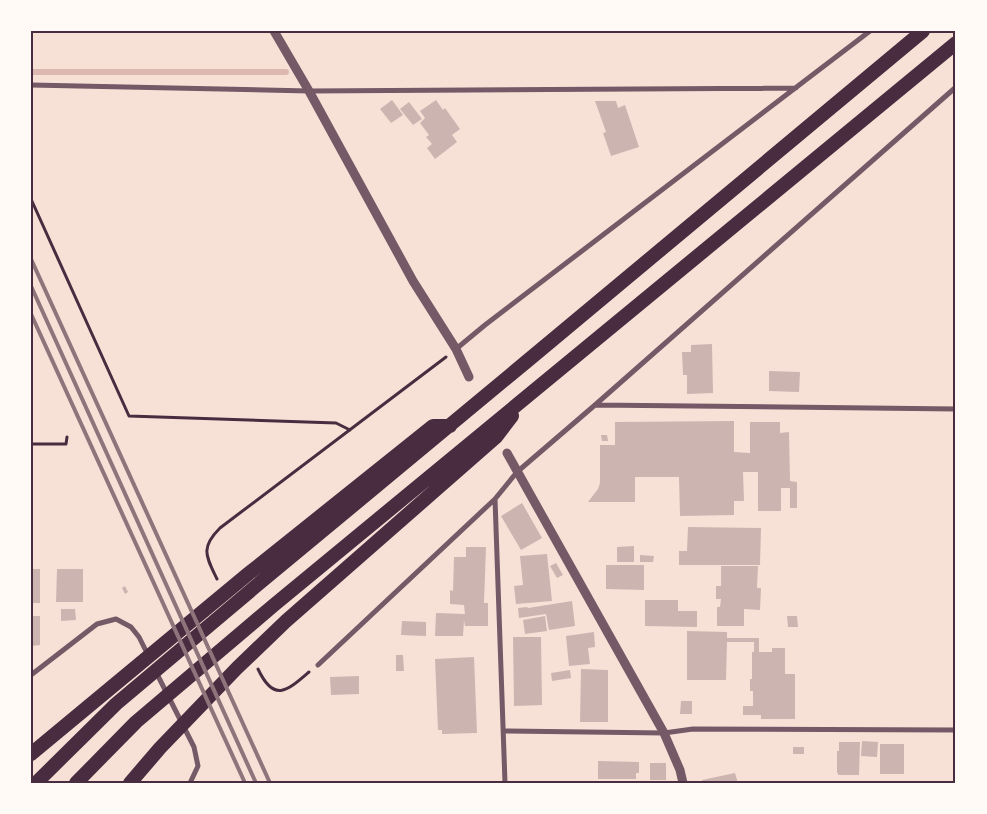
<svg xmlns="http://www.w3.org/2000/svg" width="987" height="814" font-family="'Open Sans',sans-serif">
<rect width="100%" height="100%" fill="#f7e1d7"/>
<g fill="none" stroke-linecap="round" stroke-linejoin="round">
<!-- stream -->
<path stroke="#dcb8b0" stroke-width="6" d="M 31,72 L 286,72"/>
</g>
<!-- building -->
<path fill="#ccb4b1" d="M 392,100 L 403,115 L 391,123 L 380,109 Z
M 436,100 L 443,110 L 445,108 L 460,129 L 452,135 L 457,142 L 435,159 L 427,148 L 432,144 L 426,137 L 429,135 L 420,123 L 425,118 L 420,111 Z
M 595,101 L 616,101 L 618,108 L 625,105 L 639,147 L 611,156 L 603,133 L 606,132 Z
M 409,102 L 422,119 L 413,125 L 400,109 Z
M 712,344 L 713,393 L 687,394 L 687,375 L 683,375 L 682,352 L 691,352 L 691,345 Z
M 769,371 L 800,372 L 799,392 L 769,391 Z
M 734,421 L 734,452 L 750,453 L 750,422 L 780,422 L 780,433 L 789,432 L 790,481 L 797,482 L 797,508 L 790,508 L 790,488 L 781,488 L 781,511 L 758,511 L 758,472 L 743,472 L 744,501 L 734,501 L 734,515 L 680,516 L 679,477 L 635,477 L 635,502 L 588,502 L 598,489 L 600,483 L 600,445 L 615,445 L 615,422 Z
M 601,435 L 607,435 L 608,441 L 602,441 Z
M 522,503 L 542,538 L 521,550 L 501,516 Z
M 688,527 L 761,528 L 760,565 L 679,565 L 679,551 L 687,551 Z
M 634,546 L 634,562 L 617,562 L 617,547 Z
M 466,547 L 486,547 L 484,603 L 488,603 L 488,626 L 465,626 L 464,620 L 463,636 L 435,636 L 436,613 L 465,614 L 464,605 L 450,604 L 450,590 L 453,591 L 454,557 L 466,557 Z
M 547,554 L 552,601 L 516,604 L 514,586 L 523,585 L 520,556 Z
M 640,555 L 654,556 L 653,562 L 640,562 Z
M 556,563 L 563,575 L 557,578 L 550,566 Z
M 606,565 L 644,565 L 644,590 L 606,589 Z
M 721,566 L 758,566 L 757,588 L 761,588 L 760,610 L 744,609 L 744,626 L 717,626 L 717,607 L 720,607 L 721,599 L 716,599 L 716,586 L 721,586 Z
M 31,569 L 40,569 L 40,603 L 31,603 Z
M 57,569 L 83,569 L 83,602 L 56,602 Z
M 125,586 L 128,592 L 125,594 L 122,588 Z
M 645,600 L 678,600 L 678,611 L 697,611 L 697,627 L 645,626 Z
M 572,601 L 575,626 L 549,630 L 546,614 L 519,618 L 518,608 L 527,607 L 528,608 Z
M 61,609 L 75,609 L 76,620 L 61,621 Z
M 31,616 L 40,616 L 40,645 L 31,646 Z
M 545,616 L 547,631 L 525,634 L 523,620 Z
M 787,616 L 797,616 L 798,627 L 788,627 Z
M 402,621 L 426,622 L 426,636 L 401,635 Z
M 687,631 L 727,632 L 727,638 L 759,638 L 759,652 L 772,652 L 772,648 L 785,648 L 785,674 L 795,674 L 795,719 L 761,719 L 761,715 L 743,715 L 743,706 L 753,706 L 753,691 L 750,691 L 750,679 L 752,679 L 752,652 L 754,652 L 754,642 L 727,642 L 726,680 L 687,680 Z
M 594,632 L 595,647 L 588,648 L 590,664 L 569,666 L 566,636 Z
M 513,637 L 541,637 L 542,705 L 514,706 Z
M 396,655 L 403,655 L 404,671 L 396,671 Z
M 474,657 L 477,733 L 442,734 L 442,730 L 438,730 L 435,659 Z
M 581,669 L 608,670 L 608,722 L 580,722 Z
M 570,670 L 571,678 L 552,681 L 551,673 Z
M 359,676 L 359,694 L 331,695 L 330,677 Z
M 681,701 L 692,701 L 692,714 L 680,714 Z
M 862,741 L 878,742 L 877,757 L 861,756 Z
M 839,742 L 860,742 L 859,775 L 838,775 L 838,773 L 837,773 L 837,751 L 839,751 Z
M 880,744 L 904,744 L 904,774 L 880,774 Z
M 793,747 L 804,747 L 804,754 L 793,754 Z
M 598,761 L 639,762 L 639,773 L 636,773 L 636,779 L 598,779 Z
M 650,763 L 666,763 L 666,780 L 650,780 Z
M 735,773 L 738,783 L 702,783 L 702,780 Z"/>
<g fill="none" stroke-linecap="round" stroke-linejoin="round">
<!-- path -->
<path stroke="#4a2c40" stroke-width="3" d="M 31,199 L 129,416 L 336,423 L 350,430
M 31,444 L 66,444 L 67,437
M 217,579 C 206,556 200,548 220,528 L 446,357
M 258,669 C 274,703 287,691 309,672"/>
<!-- minor -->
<path stroke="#755966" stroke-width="5" d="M 31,85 L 309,91 L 796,88
M 456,349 L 485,325 L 870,31
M 595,405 L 956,409
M 495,499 L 505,783
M 318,665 L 495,499 L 517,472 L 595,405 L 956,87
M 156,672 L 194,747 L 198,766 L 190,783
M 31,675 L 97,624 L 116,619 L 131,627 L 139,637 L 148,655
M 503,731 L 664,733 L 693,729 L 956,730"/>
<!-- tertiary -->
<path stroke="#755966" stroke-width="9" d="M 274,31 L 309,91 L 413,281 L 456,349 L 469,377
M 507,453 L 664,733 L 680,770 L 683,783"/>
<!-- trunk -->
<path stroke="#4a2c40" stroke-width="14" d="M 31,754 L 248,574 L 433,426 L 450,426
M 36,783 L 116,704 L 256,586 L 526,362 L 923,31
M 76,783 L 136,722 L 274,605 L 956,43
M 130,783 L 160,748 L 237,668 L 286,621 L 496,437 L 512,416"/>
<!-- rail -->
<path stroke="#8f747c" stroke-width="4" d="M 31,259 L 270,783
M 31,286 L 256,783
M 31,314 L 245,783"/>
</g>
<!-- border -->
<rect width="987" height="814" fill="none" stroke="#fffaf5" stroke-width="65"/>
<rect x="32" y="32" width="922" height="750" fill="none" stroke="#4a2c40" stroke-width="2"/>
</svg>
